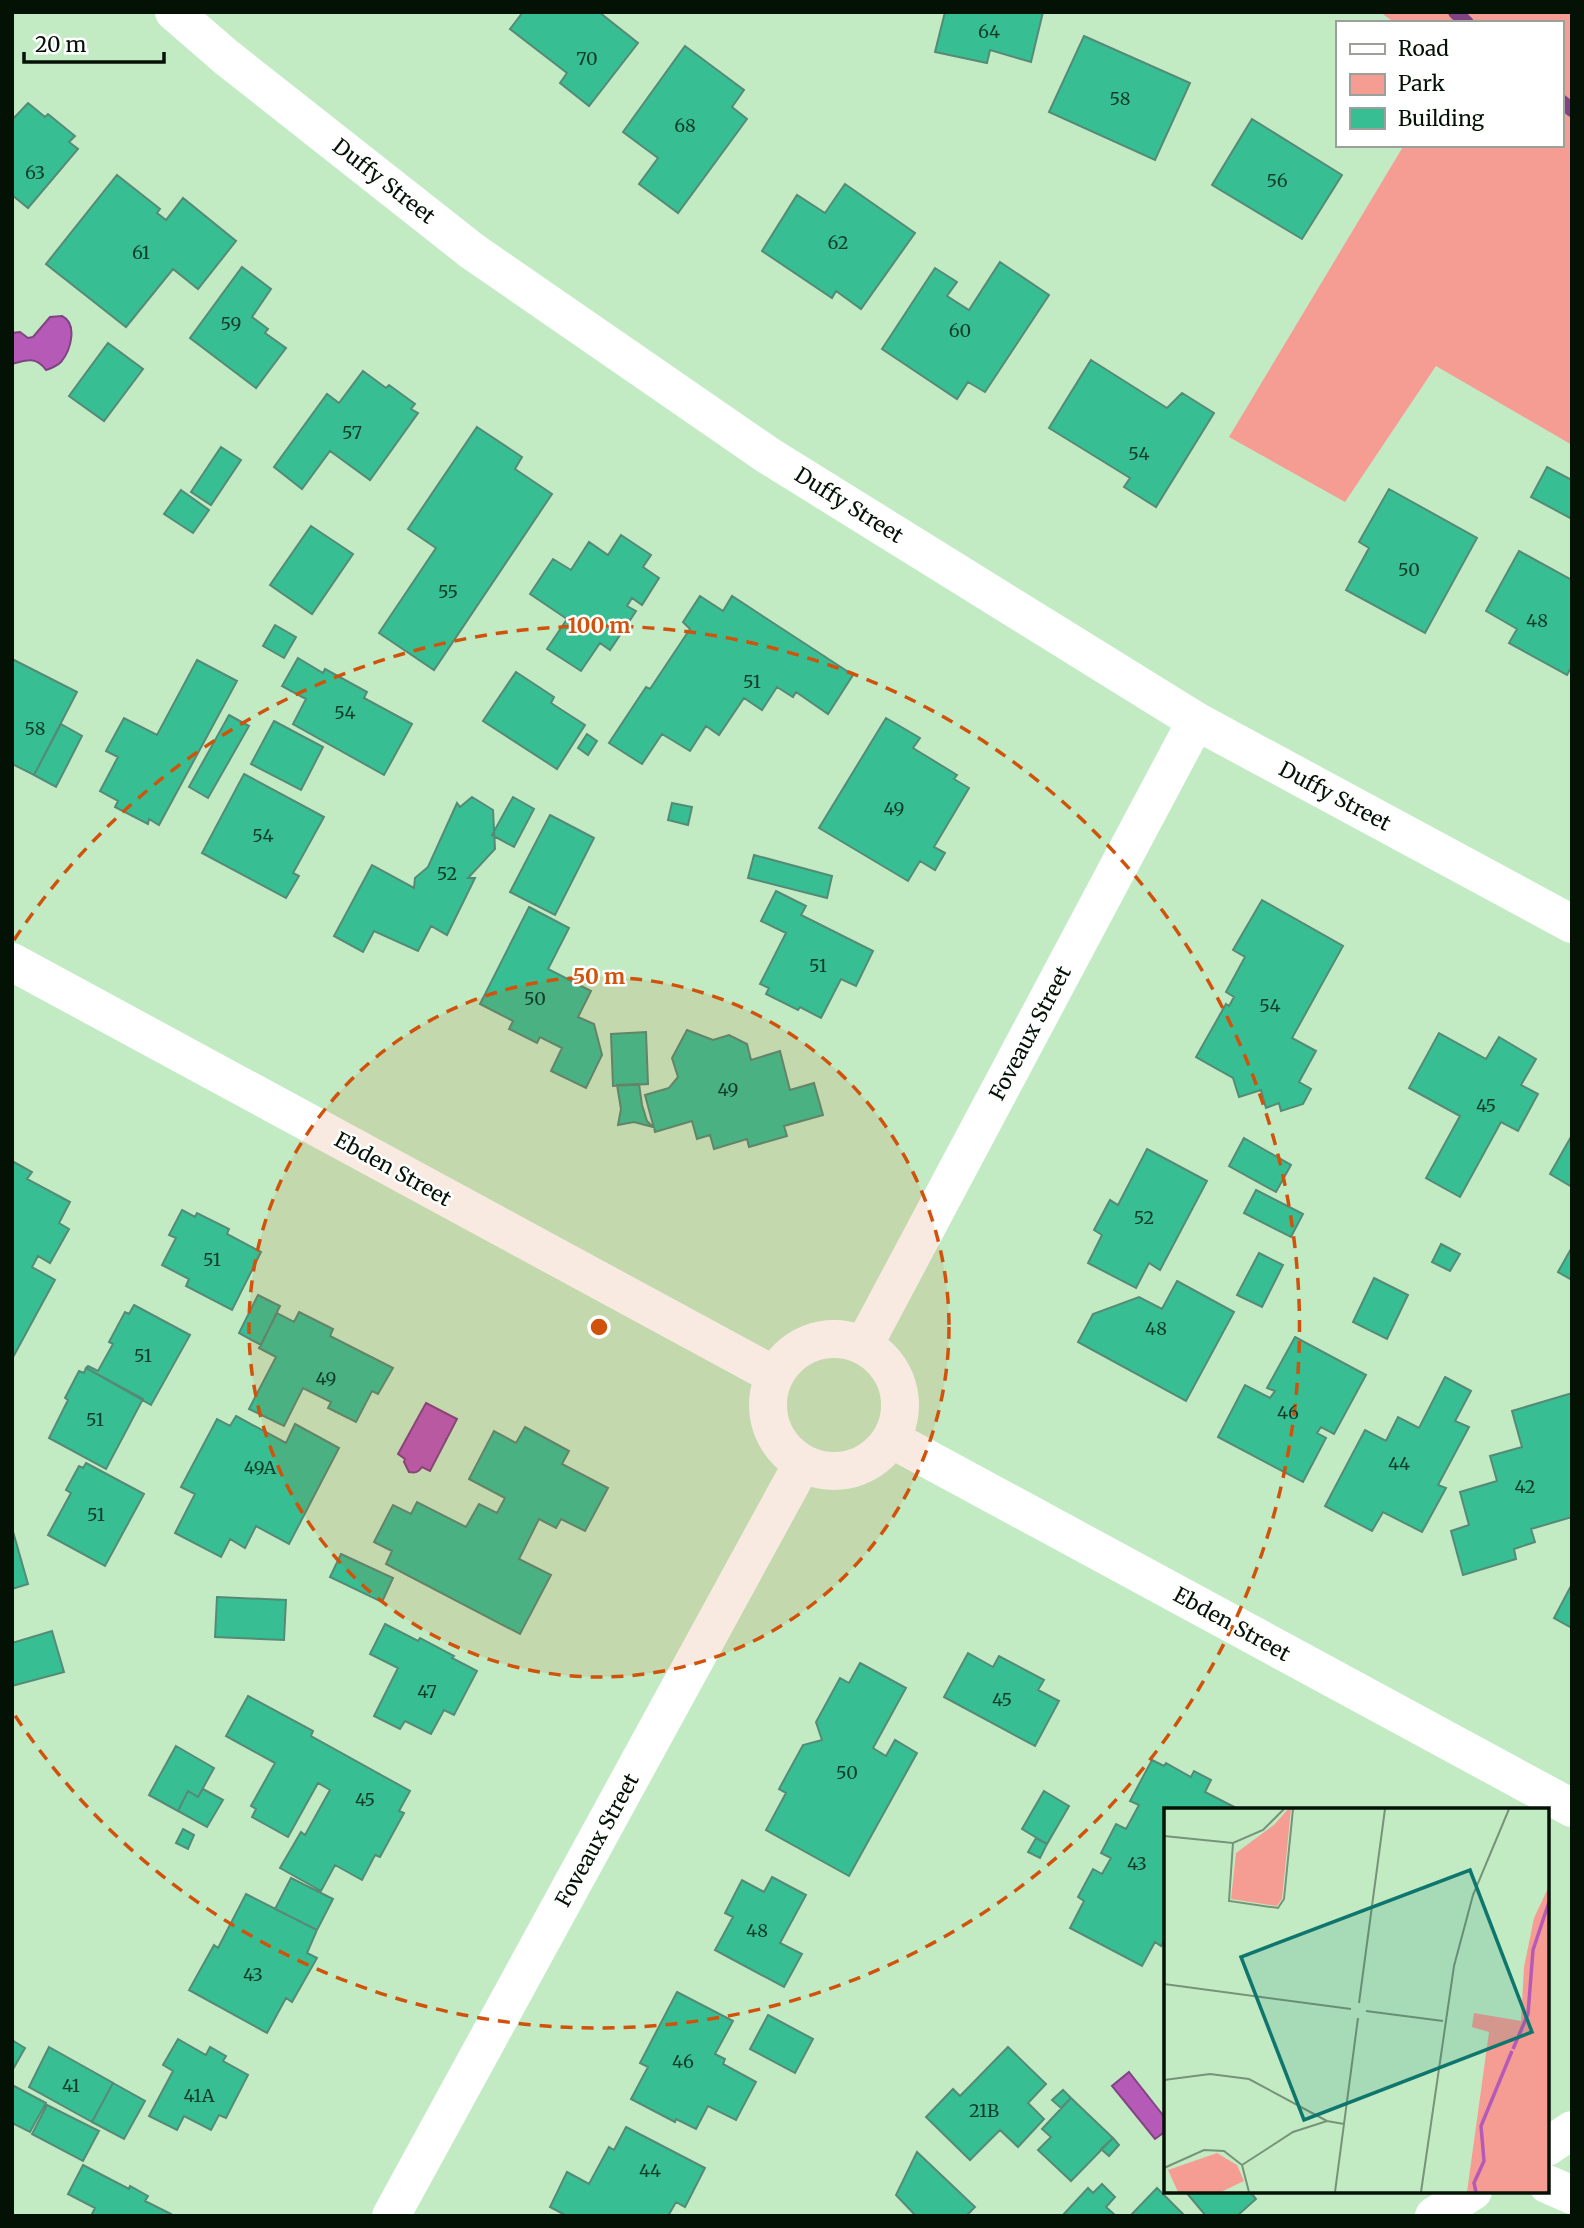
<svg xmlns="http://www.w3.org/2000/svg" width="1584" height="2228" font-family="Merriweather,serif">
<rect width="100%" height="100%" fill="#c2ebc4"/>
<!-- green -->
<path fill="#f69d93" d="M 1380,12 L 1572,12 L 1572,445 L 1436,366 L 1345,502 L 1229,437 L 1404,145 L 1561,145 L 1561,23 L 1395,23 Z"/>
<!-- water -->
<path fill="#b55ab7" stroke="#804482" stroke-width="2" d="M 62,316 C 78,324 71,350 61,362 C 57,366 52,368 46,370 C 36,356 26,360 12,364 L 12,333 L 20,332 L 28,338 L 33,337 L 50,317 Z
M 426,1403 L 457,1419 L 430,1471 L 422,1467 C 418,1473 415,1473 409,1472 L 404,1462 L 405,1459 L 398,1454 Z
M 1129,2072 L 1166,2119 L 1166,2131 L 1155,2139 L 1112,2086 Z"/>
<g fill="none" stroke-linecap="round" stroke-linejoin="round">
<!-- stream -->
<path stroke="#804482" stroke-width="14" d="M 1455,12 L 1467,23
M 1561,101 L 1572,110"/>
</g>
<!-- building -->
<path fill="#37bf93" stroke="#558b76" stroke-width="2" d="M 523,12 L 599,12 L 638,43 L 589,106 L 560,83 L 567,73 L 510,29 Z
M 945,12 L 1043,12 L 1031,62 L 990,50 L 987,63 L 935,52 Z
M 1084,36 L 1190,83 L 1155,160 L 1049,112 Z
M 685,46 L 744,90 L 732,107 L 747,119 L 678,213 L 639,184 L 658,158 L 623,132 Z
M 28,103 L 45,117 L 48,114 L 75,136 L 69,142 L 78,149 L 28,208 L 12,195 L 12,120 Z
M 1252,119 L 1342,175 L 1302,239 L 1212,185 Z
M 117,175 L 160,209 L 157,213 L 166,220 L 183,198 L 236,241 L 198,289 L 173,269 L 126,327 L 46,264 Z
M 845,184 L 915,233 L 861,309 L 836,291 L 832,298 L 762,251 L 797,195 L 825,213 Z
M 1000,262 L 1049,295 L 985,392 L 968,382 L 957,399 L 882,349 L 935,268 L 957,282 L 947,296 L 969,310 Z
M 242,267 L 271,289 L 252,317 L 268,329 L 265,333 L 286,348 L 256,388 L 190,338 Z
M 108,343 L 143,369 L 104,421 L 69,396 Z
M 1091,360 L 1167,408 L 1182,393 L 1214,413 L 1156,507 L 1124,487 L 1130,478 L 1049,428 Z
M 363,371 L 386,388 L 389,385 L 415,404 L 411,409 L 418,413 L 370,480 L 330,451 L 302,489 L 274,467 L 327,394 L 339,403 Z
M 477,427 L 522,457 L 515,469 L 552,494 L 434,670 L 379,633 L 436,548 L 408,529 Z
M 221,447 L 241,460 L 211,505 L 191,492 Z
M 1547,467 L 1572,480 L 1572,519 L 1531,497 Z
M 1389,489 L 1477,538 L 1425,633 L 1346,590 L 1369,548 L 1359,542 Z
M 181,490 L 209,510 L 193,533 L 164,514 Z
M 311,526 L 353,554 L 312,614 L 270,585 Z
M 621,535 L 651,555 L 643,567 L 659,578 L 642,605 L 632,598 L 627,606 L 636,611 L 610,650 L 600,643 L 581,671 L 547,649 L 567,619 L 530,594 L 553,559 L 571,570 L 589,542 L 608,555 Z
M 1519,551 L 1572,580 L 1572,666 L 1567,675 L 1509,643 L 1517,629 L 1486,611 Z
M 700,596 L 723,611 L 732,596 L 853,675 L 828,714 L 796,692 L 793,697 L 777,687 L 762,710 L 744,698 L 719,735 L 706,726 L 690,751 L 662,734 L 642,764 L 609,743 L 646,687 L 650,689 L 690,629 L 683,622 Z
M 275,625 L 296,637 L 284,658 L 263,646 Z
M 298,658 L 323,673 L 325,669 L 367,692 L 364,698 L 412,724 L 384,775 L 293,724 L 306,699 L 282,686 Z
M 12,659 L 77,692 L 34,775 L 12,764 Z
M 197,660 L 237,681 L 159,825 L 149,819 L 148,824 L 115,807 L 118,801 L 100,791 L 118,757 L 106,751 L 124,718 L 157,735 Z
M 516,672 L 554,697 L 551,703 L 585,725 L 557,769 L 483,721 Z
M 229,715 L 249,726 L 208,798 L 189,787 Z
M 886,718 L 920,738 L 913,748 L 957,775 L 954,779 L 969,788 L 934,847 L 945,853 L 935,870 L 920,861 L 908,881 L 819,828 Z
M 274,721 L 323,747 L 301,790 L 251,764 Z
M 61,724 L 82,736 L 56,787 L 34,775 Z
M 587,734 L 597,741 L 588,755 L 578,748 Z
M 244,774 L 324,817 L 293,873 L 299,876 L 286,898 L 202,853 Z
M 472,797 L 493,810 L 495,849 L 468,878 L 475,878 L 447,935 L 431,926 L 418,951 L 374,931 L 363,952 L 334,936 L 372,865 L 414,888 L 415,878 L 428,867 L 457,803 L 460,807 Z
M 513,797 L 534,809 L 514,847 L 492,835 Z
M 672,803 L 692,807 L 688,825 L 668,820 Z
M 550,815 L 594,838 L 555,915 L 510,892 Z
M 754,855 L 832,876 L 827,898 L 748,878 Z
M 776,891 L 806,906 L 801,915 L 873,951 L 856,986 L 841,979 L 821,1018 L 800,1007 L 798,1010 L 766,994 L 769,988 L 760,984 L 786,933 L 761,921 Z
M 1262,900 L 1343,946 L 1292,1038 L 1316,1051 L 1299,1082 L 1311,1089 L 1303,1104 L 1281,1111 L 1279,1103 L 1266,1108 L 1261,1090 L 1239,1097 L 1233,1078 L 1196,1057 L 1226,1004 L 1229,1006 L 1234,997 L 1226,992 L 1245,957 L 1233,950 Z
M 529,907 L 569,928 L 548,969 L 591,991 L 578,1017 L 594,1024 L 602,1055 L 586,1088 L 551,1071 L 562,1048 L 540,1037 L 537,1043 L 509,1029 L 513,1021 L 480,1004 Z
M 687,1030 L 713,1040 L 729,1035 L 747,1044 L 751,1060 L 780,1051 L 790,1090 L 814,1083 L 823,1115 L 784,1126 L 787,1136 L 749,1147 L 747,1139 L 714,1149 L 710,1135 L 697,1139 L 692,1121 L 655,1132 L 645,1095 L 669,1088 L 678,1077 L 672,1058 Z
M 646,1032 L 648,1084 L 613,1086 L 611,1034 Z
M 1439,1033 L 1486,1059 L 1499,1037 L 1536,1059 L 1521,1085 L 1538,1094 L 1518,1131 L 1501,1122 L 1460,1197 L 1426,1178 L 1460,1116 L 1409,1088 Z
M 639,1084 L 642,1105 L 647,1121 L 653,1127 L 634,1122 L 618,1125 L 621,1109 L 617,1085 Z
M 1572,1135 L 1572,1187 L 1550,1174 Z
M 1244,1138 L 1291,1165 L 1276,1192 L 1229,1166 Z
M 1147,1149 L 1207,1181 L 1160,1270 L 1149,1263 L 1136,1288 L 1088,1263 L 1102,1235 L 1094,1230 L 1110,1200 L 1118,1205 Z
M 12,1161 L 32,1172 L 27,1179 L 70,1202 L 59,1223 L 69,1229 L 50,1263 L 38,1256 L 32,1267 L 55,1280 L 12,1359 Z
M 1256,1190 L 1303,1214 L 1291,1237 L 1244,1213 Z
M 182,1210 L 195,1217 L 197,1213 L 229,1229 L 227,1234 L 261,1252 L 232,1310 L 186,1286 L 189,1279 L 162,1265 L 176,1238 L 169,1235 Z
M 1441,1244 L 1460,1254 L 1450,1271 L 1432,1262 Z
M 1572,1247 L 1572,1280 L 1558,1272 Z
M 1259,1253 L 1283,1265 L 1262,1307 L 1237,1295 Z
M 1374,1278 L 1408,1295 L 1387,1339 L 1353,1322 Z
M 1177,1281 L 1234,1312 L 1186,1401 L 1078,1342 L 1093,1314 L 1139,1297 L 1162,1309 Z
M 258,1295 L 280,1306 L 261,1345 L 239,1333 Z
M 134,1305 L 190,1335 L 151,1405 L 86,1368 L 88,1366 L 98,1371 L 113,1344 L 109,1342 L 125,1312 L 129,1314 Z
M 299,1312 L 333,1329 L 330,1336 L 393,1368 L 378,1394 L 372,1391 L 356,1422 L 328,1408 L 331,1402 L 303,1388 L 284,1426 L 249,1409 L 276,1357 L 259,1348 L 277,1313 L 294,1322 Z
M 1295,1337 L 1366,1375 L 1334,1434 L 1321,1427 L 1317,1433 L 1326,1438 L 1303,1482 L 1218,1437 L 1245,1385 L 1270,1398 L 1275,1391 L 1267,1388 Z
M 86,1368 L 143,1399 L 106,1469 L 49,1438 L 68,1400 L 65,1398 L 79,1371 L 84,1373 Z
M 1445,1377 L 1471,1391 L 1455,1421 L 1469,1427 L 1438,1485 L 1446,1488 L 1422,1532 L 1383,1512 L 1372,1531 L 1325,1506 L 1365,1430 L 1386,1441 L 1398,1417 L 1419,1428 Z
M 1572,1393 L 1572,1517 L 1531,1529 L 1535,1542 L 1514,1549 L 1516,1559 L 1463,1575 L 1451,1531 L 1469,1525 L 1460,1492 L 1497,1481 L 1490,1456 L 1522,1447 L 1512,1411 Z
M 236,1416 L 286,1443 L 295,1424 L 339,1448 L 289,1544 L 256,1526 L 245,1548 L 230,1539 L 221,1557 L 175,1533 L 195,1494 L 181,1487 L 217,1419 L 230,1426 Z
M 525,1427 L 569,1451 L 562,1464 L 608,1488 L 585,1531 L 561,1519 L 556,1528 L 539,1519 L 519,1559 L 551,1575 L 520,1634 L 386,1564 L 392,1551 L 374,1542 L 393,1505 L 411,1514 L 417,1502 L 466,1527 L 479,1504 L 497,1513 L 505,1498 L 469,1479 L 494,1431 L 516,1443 Z
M 86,1463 L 144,1494 L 105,1566 L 48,1535 L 71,1493 L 66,1490 L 79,1466 L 83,1468 Z
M 12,1528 L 28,1584 L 12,1589 Z
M 341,1554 L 393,1578 L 382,1602 L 330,1577 Z
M 1572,1584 L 1572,1628 L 1554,1618 Z
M 217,1597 L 286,1600 L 284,1640 L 215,1637 Z
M 385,1624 L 418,1641 L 420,1638 L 454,1656 L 452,1658 L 477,1671 L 454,1715 L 444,1710 L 431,1734 L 405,1721 L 400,1729 L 374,1716 L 398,1668 L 370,1654 Z
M 52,1631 L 64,1672 L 12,1686 L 12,1643 Z
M 968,1653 L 993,1667 L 999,1656 L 1044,1680 L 1038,1690 L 1059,1701 L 1035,1746 L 944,1697 Z
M 860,1663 L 906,1688 L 873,1748 L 886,1756 L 895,1740 L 917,1753 L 849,1876 L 766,1830 L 786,1793 L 779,1789 L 803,1745 L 822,1740 L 816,1722 L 840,1678 L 849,1683 Z
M 248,1696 L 313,1731 L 311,1736 L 410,1791 L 399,1811 L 404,1813 L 380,1857 L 375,1855 L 362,1880 L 335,1865 L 321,1891 L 280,1868 L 301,1832 L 305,1835 L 330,1790 L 318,1783 L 288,1837 L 252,1817 L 256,1809 L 251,1806 L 275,1763 L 226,1736 Z
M 176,1746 L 214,1768 L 198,1797 L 188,1791 L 178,1811 L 149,1795 Z
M 1152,1760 L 1164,1766 L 1166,1763 L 1191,1777 L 1194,1771 L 1211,1780 L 1205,1792 L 1240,1810 L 1166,1810 L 1166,1938 L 1161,1946 L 1155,1942 L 1142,1966 L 1070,1928 L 1084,1901 L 1078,1897 L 1093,1869 L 1102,1874 L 1111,1858 L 1101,1853 L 1116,1824 L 1126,1829 L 1139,1805 L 1130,1801 Z
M 203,1789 L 223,1800 L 207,1827 L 178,1811 L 188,1791 L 198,1797 Z
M 1044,1791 L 1069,1806 L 1047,1844 L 1022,1829 Z
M 183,1829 L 194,1835 L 188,1849 L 176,1843 Z
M 1036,1838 L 1047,1844 L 1040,1858 L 1028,1852 Z
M 772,1877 L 806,1895 L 780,1943 L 802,1954 L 784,1987 L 715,1950 L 733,1917 L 725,1913 L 742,1880 L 764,1892 Z
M 291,1878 L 333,1899 L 317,1930 L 275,1909 Z
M 246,1894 L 317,1930 L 307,1953 L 317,1958 L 292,2002 L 286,1998 L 267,2033 L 189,1990 L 214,1945 L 218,1948 Z
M 677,1992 L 733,2021 L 715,2054 L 725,2059 L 723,2064 L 756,2082 L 736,2120 L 708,2106 L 696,2129 L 676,2119 L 675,2122 L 631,2099 L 648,2067 L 640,2063 Z
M 768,2015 L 813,2039 L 795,2073 L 750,2049 Z
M 178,2039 L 206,2055 L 210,2047 L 226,2056 L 223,2061 L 248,2075 L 226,2118 L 219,2115 L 211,2130 L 184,2116 L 177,2130 L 149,2116 L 173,2071 L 163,2065 Z
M 12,2040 L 25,2048 L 12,2071 Z
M 49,2047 L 113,2083 L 92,2122 L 29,2087 Z
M 1008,2047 L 1046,2084 L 1028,2103 L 1044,2119 L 1018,2147 L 1000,2130 L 970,2160 L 926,2117 L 953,2089 L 960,2096 Z
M 113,2083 L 145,2101 L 124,2139 L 92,2122 Z
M 12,2085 L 46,2103 L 30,2132 L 12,2123 Z
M 1063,2090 L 1071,2098 L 1061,2108 L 1052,2100 Z
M 1071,2098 L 1113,2138 L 1071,2181 L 1038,2150 L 1051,2137 L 1042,2129 Z
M 47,2105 L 99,2131 L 83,2161 L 32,2134 Z
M 626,2127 L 705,2168 L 685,2207 L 676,2202 L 668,2216 L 567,2216 L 550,2207 L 567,2172 L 589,2184 L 609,2147 L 614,2150 Z
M 1113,2138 L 1119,2145 L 1109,2156 L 1101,2149 Z
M 917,2152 L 975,2207 L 966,2216 L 916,2216 L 896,2195 Z
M 83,2165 L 129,2189 L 130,2186 L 148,2196 L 145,2201 L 171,2214 L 170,2216 L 91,2216 L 95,2208 L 68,2194 Z
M 1102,2184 L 1115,2197 L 1106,2207 L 1116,2216 L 1062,2216 L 1088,2188 L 1093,2193 Z
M 1157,2188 L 1185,2216 L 1130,2216 Z
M 1185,2191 L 1252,2191 L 1251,2193 L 1256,2199 L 1237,2216 L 1206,2216 Z"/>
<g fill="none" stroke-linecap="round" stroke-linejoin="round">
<!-- minor -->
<path stroke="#fff" stroke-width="38" d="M 174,12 L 226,57 L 472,251 L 769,456 L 1196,721 L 1572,924
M 12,962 L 774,1375
M768 1405a66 66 0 1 1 132 0a66 66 0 1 1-132 0Z
M 864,1345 L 1196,721
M 891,1439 L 1572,1808
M 1547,2147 L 1572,2130
M 1547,2184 L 1572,2195
M 391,2216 L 802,1464
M 1434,2216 L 1473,2191"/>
</g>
<!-- distance rings -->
<circle cx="599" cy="1327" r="350" fill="#d1520b" fill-opacity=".12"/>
<g fill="none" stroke="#d1520b" stroke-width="3.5" stroke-dasharray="12 9">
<circle cx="599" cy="1327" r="350"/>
<path d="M14 940A701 701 0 1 1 14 1714"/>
</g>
<g text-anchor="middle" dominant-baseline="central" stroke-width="5" stroke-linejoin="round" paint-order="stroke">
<!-- number labels -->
<g font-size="18" fill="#113d29">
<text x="989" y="31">64</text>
<text x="587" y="58">70</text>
<text x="1120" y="98">58</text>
<text x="685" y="125">68</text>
<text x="35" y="172">63</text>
<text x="1277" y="180">56</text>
<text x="838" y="242">62</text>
<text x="141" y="252">61</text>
<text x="231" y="323">59</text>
<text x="960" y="330">60</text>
<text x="352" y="432">57</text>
<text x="1139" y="453">54</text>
<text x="1409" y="569">50</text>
<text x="448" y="591">55</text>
<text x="1537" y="620">48</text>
<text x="752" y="681">51</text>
<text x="345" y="712">54</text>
<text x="35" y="728">58</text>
<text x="894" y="808">49</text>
<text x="263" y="835">54</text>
<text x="447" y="873">52</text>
<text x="818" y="965">51</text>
<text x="535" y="998">50</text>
<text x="1270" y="1005">54</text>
<text x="728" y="1089">49</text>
<text x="1486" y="1105">45</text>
<text x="1144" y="1217">52</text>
<text x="212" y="1259">51</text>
<text x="1156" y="1328">48</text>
<text x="143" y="1355">51</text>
<text x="326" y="1378">49</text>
<text x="1288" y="1412">46</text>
<text x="95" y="1419">51</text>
<text x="1399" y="1463">44</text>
<text x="260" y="1467">49A</text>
<text x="1525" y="1486">42</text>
<text x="96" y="1514">51</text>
<text x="427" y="1691">47</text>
<text x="1002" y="1699">45</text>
<text x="847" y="1772">50</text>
<text x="365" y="1799">45</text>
<text x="1137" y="1863">43</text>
<text x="757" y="1930">48</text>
<text x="253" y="1974">43</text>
<text x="683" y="2061">46</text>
<text x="71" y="2085">41</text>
<text x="199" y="2095">41A</text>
<text x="984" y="2110">21B</text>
<text x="650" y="2170">44</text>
</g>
<!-- street labels -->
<g font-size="21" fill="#041206" stroke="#fff">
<text transform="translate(384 181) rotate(38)">Duffy Street</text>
<text transform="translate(849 505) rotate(32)">Duffy Street</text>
<text transform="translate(1335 796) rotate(28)">Duffy Street</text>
<text transform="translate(1030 1033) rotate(-62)">Foveaux Street</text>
<text transform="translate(393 1169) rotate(29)">Ebden Street</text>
<text transform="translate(1232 1624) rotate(29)">Ebden Street</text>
<text transform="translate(597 1840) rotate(-61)">Foveaux Street</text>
</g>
</g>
<!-- overview -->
<g transform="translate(1164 1808)">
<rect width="385" height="385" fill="#c2ebc4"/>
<path d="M 124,1 L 127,1 L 118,91 L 113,98 L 67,91 L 72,45 L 111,16 ZM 385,78 L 385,384 L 303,384 L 325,224 L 308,219 L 310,205 L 357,213 L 360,159 L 370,110 ZM 53,345 L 73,357 L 80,373 L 57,384 L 14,384 L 4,362 Z" fill="#f69d93"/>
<path fill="none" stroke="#b55ab7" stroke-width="3.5" d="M 349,241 L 364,206 L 369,142 L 385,94M 312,384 L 310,375 L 320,353 L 317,318 L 348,243"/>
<path fill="none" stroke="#769478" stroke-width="2" d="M 0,28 L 69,35 L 99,22 L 120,1M 69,35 L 65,93 L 114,100 L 120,91 L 129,1M 0,176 L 187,201M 195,195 L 221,1M 202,203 L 279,213M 0,272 L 46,266 L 85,271 L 163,313M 78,357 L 129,324 L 163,313 L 180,316M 0,360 L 40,342 L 60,343 L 78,357 L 85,384M 171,384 L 194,210M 257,384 L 290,158 L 309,87 L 345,1"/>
<path fill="#0f766e" fill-opacity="0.15" stroke="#0f766e" stroke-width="3.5" d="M 306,62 L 368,224 L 140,312 L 77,149 Z"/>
<rect width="385" height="385" fill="none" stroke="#041206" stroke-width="3.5"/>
</g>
<circle cx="599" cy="1327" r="10" fill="#d1520b" stroke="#fff" stroke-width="3.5"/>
<g font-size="21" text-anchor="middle" font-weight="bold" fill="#d1520b" stroke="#fff" stroke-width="5" stroke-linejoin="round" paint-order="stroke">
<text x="599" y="633">100 m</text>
<text x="599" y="984">50 m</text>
</g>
<!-- border -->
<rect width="1584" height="2228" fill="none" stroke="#041206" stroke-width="28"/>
<!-- legend -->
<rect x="1336" y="21" width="228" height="126" fill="#ffffff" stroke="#9ba09b" stroke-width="2"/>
<rect x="1350" y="44" width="35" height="10" fill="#ffffff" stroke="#9ba09b" stroke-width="2"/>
<text x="1398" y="56" font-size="21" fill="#041206">Road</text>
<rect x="1350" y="74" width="35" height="21" fill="#f69d93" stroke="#9ba09b" stroke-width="2"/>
<text x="1398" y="91" font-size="21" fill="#041206">Park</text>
<rect x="1350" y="108" width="35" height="21" fill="#37bf93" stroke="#9ba09b" stroke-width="2"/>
<text x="1398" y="126" font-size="21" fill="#041206">Building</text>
<!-- scale -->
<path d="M24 52v10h140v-10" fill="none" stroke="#041206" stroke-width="3.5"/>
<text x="35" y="52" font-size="21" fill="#041206" stroke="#ffffff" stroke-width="5" paint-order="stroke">20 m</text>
</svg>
